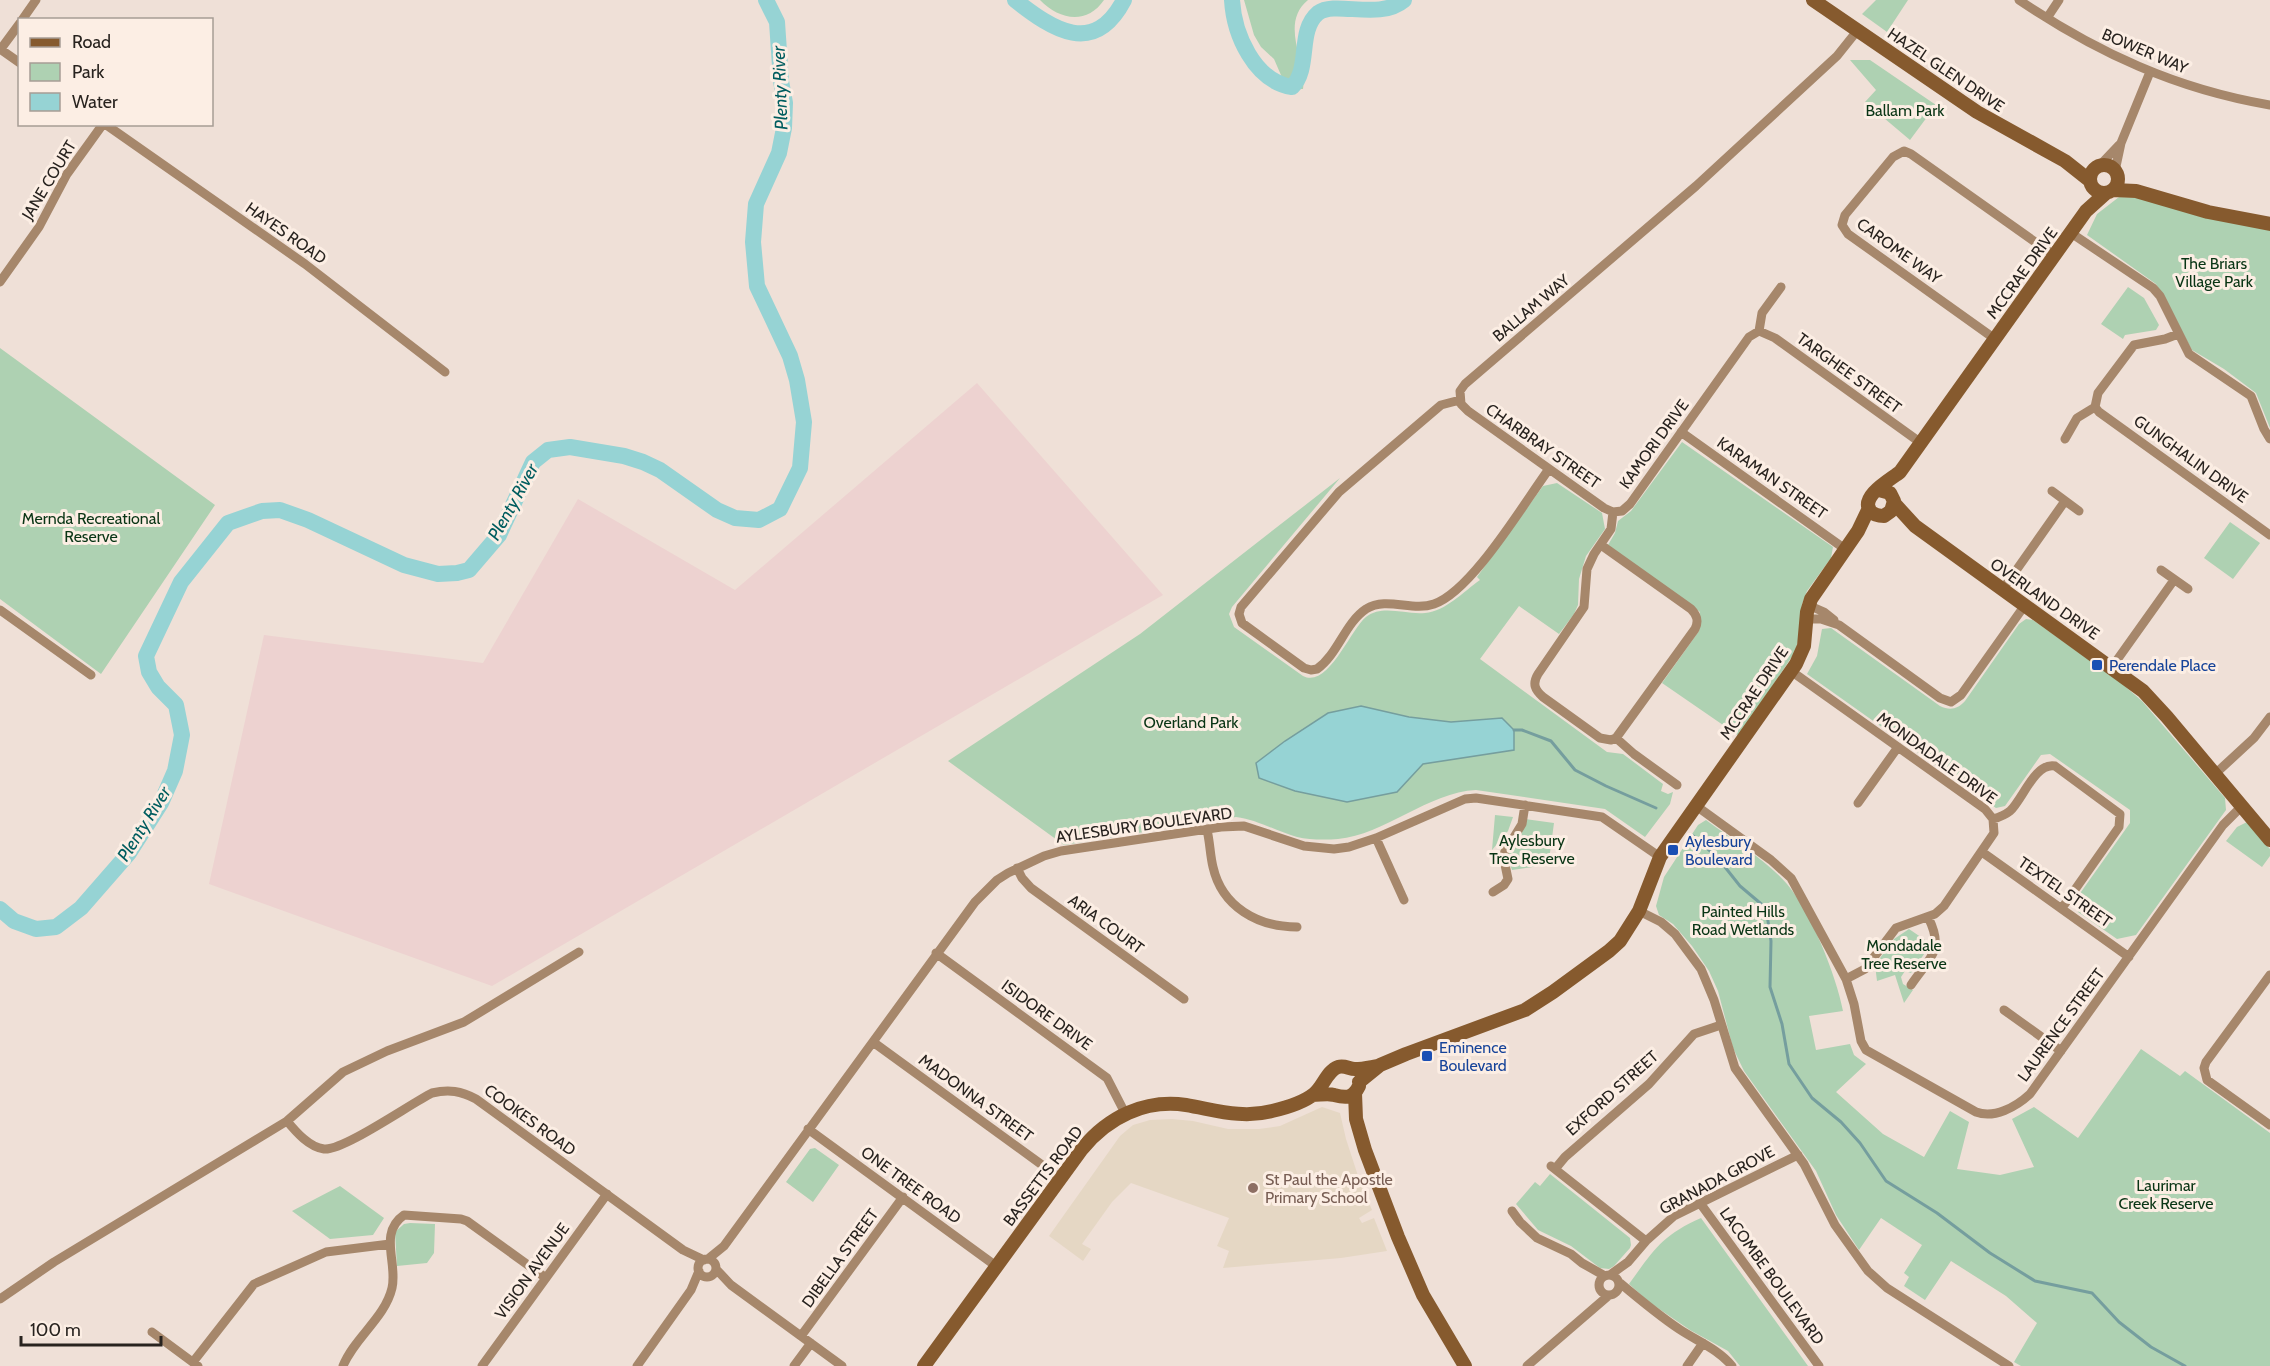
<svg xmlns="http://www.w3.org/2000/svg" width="2270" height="1366" font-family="Cabin,sans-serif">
<rect width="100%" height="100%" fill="#efe0d7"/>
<!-- industrial -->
<path fill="#edd2d0" d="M 977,383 L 1163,595 L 492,986 L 209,884 L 264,635 L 483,663 L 578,499 L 735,590 Z"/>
<!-- education -->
<path fill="#e5d7c4" d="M 1322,1107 L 1340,1113 L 1346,1139 L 1361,1185 L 1372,1210 L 1359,1218 L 1362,1223 L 1374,1218 L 1387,1251 L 1341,1258 L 1223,1268 L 1229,1251 L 1217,1246 L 1229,1218 L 1131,1183 L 1112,1202 L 1082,1244 L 1091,1249 L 1083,1261 L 1049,1236 L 1120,1136 L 1133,1125 L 1150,1120 L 1172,1119 L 1193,1121 L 1228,1129 L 1259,1129 L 1280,1126 Z"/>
<!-- green -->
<path fill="#aed1b2" d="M 1040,0 L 1104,0 C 1087,25 1059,20 1040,0 Z
M 1244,0 L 1308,0 C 1279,24 1307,62 1303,89 L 1287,89 L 1274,59 L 1261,47 L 1254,35 Z
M 1876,0 L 1908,0 L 1887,32 L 1862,14 Z
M 1850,60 L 1870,60 L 1936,105 L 1910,140 L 1865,102 L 1876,90 Z
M 2119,197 L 2148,198 L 2270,228 L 2270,428 L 2256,393 L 2224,369 L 2192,350 L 2156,284 L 2087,235 L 2097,214 Z
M 2128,287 L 2144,298 L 2159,325 L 2156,330 L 2125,335 L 2123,339 L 2101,324 Z
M 0,348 L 215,505 L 101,674 L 0,599 Z
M 1682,442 L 1833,547 L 1831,558 L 1807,591 L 1802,604 L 1800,634 L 1795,652 L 1739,736 L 1662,683 L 1699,631 L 1700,612 L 1608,545 L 1615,533 L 1618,521 L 1631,511 Z
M 1340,478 L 1232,607 L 1229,614 L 1234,627 L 1303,676 C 1328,689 1350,630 1366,617 C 1383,604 1405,615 1425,613 C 1446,611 1463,592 1480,580 L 1477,577 L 1543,486 L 1557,483 L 1602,513 L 1605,529 L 1586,556 L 1579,579 L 1578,605 L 1574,614 L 1559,634 L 1519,606 L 1480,659 L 1607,752 L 1623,754 L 1663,784 L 1661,791 L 1668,794 L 1673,792 L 1670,804 L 1645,837 L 1605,809 L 1476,790 C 1429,792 1384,835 1338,839 C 1326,840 1309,840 1297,837 C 1276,831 1258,820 1236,817 L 1064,845 L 948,761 L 1140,634 Z
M 2230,522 L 2260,543 L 2233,579 L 2204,558 Z
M 2026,619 L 2033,620 L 2120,682 L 2142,701 L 2225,798 L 2226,810 L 2136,935 L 2117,939 L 2078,912 L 2076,899 L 2130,823 L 2130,810 L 2050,754 L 2041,755 L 2005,806 L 1996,808 L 1807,674 L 1817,656 L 1822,629 L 1831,628 L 1940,706 C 1950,711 1958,709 1965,701 L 2019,624 Z
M 1495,815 L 1513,817 L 1508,831 L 1492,850 Z
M 1525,819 L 1554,823 L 1549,860 L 1540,866 L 1512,870 L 1507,855 Z
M 1706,820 C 1733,840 1765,859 1787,884 C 1811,912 1836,975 1843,1011 L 1809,1016 L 1816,1050 L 1850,1044 L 1854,1055 L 1866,1064 L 1836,1092 L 1883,1134 L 1924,1157 L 1950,1111 L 1969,1122 L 1957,1169 L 2000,1175 L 2034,1167 L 2012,1119 L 2034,1107 L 2078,1138 L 2141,1049 L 2180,1076 L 2185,1071 L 2270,1133 L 2270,1366 L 2021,1366 L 2014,1362 L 2037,1323 L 2006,1296 L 1951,1261 L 1925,1300 L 1904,1286 L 1909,1277 L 1904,1273 L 1922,1245 L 1881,1218 L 1859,1250 L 1836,1215 L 1816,1171 L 1744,1071 L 1733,1048 L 1718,991 L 1709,971 L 1692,946 L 1673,924 L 1659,915 L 1656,906 L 1664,877 L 1698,825 Z
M 2247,822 L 2270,849 L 2270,856 L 2262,867 L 2226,841 L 2237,827 Z
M 1909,929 L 1931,944 L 1911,973 L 1905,971 L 1901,977 L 1903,984 L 1913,990 L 1904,1003 L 1895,975 L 1877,981 L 1875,965 L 1894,939 Z
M 815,1148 L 839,1165 L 813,1202 L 786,1182 L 810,1149 Z
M 1550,1174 L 1630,1238 L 1631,1245 L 1630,1248 L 1614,1266 L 1609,1269 L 1600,1268 L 1571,1246 L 1538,1230 L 1516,1204 L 1535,1182 L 1540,1186 Z
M 340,1186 L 384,1218 L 373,1235 L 330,1239 L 292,1211 Z
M 1701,1218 L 1808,1366 L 1740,1366 L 1728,1351 L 1690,1330 L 1649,1302 L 1629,1284 C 1653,1251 1662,1235 1701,1218 Z
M 410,1223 L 435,1224 L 434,1253 L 427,1263 L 397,1266 L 395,1232 L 404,1224 Z"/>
<!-- water -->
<path fill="#96d3d4" stroke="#759e9e" stroke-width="1.5" d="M 1361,706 L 1409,717 L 1451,722 L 1502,718 L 1514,730 L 1514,750 L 1423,764 L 1397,792 L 1347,802 L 1295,791 L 1259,778 L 1256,763 L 1285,741 L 1328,713 Z"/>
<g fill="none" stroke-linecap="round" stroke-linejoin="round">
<!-- stream -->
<path stroke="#759e9e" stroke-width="3" d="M 1514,730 L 1522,730 L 1551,741 L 1575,770 L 1606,786 L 1656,808
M 1692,835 L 1717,857 L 1740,886 L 1766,908 L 1771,941 L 1770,987 L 1782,1024 L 1789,1064 L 1812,1098 L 1841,1122 L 1860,1143 L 1886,1181 L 1937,1213 L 1990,1253 L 2035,1281 L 2092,1293 L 2119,1322 L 2151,1347 L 2185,1366"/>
<!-- river -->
<path stroke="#96d3d4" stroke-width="16" d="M 1015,0 C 1053,30 1094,57 1124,0
M 1232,0 C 1234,34 1254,81 1292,87 C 1311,68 1297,31 1318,13 C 1336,0 1379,21 1404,0
M 0,909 L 14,921 L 36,929 L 56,927 L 81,908 L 129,853 L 161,803 L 175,771 L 182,735 L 176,705 L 158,687 L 149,672 L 146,656 L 181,582 L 228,523 L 262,511 L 280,510 L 308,520 L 404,565 L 438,574 L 457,573 L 469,570 L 499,535 L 533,462 L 548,450 L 570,447 L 624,456 L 643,462 L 660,470 L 717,510 L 735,518 L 759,520 L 780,509 L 800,468 L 804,422 L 797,380 L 790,356 L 757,286 L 753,242 L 756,204 L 779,153 L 784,128 L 785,103 L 781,81 L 777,22 L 766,0"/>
<!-- street -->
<path stroke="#a6876b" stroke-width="9" d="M 2019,0 C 2098,53 2176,89 2270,105
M 2047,18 L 2059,0
M 22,20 L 36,0
M 0,49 L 20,63
M 0,50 L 20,23
M 105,124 L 305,264 L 445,372
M 2100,165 L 2119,145
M 2115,171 L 2121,143 L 2150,72
M 2071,233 L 2153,288 L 2160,296 L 2189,354 L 2251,396 L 2264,429 L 2270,439
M 0,282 L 39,227 L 67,174 L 103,124
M 1759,331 L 1775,338 L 1921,443
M 2178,334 L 2165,339 L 2134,345 L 2098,393 L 2095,407 L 2099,412 L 2270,535
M 1995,339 L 1848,234 L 1842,225 L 1845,215 L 1893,157 L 1904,151 L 1911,154 L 2055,256
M 1460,400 L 1441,405 L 1339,492 L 1241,607 L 1239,614 L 1242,623 L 1304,668 L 1311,670 L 1317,669 C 1338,654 1345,623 1366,609 C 1387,596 1412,612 1434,604 C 1472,591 1524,503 1549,469
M 1681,432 L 1845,549
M 2065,439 L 2077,418 L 2095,407
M 2052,491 L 2079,511
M 1613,512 L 1604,508 L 1468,411 L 1461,404 L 1460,391 L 1465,384 L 1696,186 L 1837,56 L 1857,31
M 1613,512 L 1611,529 L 1594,554 L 1587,569 L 1584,607 L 1538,674 C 1532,684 1535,690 1543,697 L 1600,738 L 1611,740 L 1616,738
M 1613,512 L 1622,511 L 1630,504 L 1749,337 L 1759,331 L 1762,313 L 1781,287
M 1601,545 L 1691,609 C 1697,615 1699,621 1695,629 L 1616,738
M 2161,570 L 2188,589
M 2003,589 L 2065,501
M 1808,605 L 1824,612 L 1834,620
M 0,610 L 91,675
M 1807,619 L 1821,619 L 1839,625 L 1940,698 L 1951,702 L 1961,695 L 2025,605
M 2112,667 L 2174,580
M 1791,671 L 1985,809 L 1993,819 L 1994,833 L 1944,906 L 1935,914 L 1896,928 L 1865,969 L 1846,979
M 1616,738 L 1634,754 L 1677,785
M 2215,774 L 2254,738 L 2270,717
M 1858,803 L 1898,747
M 1695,805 L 1771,860 L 1791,878 L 1846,979 L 1854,1004 L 1861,1041 L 1866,1050 L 1976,1112 C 1994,1119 2016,1107 2030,1094 L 2223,825 L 2242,806
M 1993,819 C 2000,817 2005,815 2010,811 C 2023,799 2035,762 2055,766 L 2120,814 L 2119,827 L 2062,908
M 1207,830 C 1210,842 1210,855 1213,867 C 1222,907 1258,927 1297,927
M 1376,838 L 1404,900
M 1982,852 L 2129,957
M 1017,868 L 1022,878 L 1031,888 L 1184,999
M 1493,892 L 1504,885 L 1508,879 L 1503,855 L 1522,824 L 1525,805
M 1639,911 L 1661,922 L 1675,934 L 1701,969 L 1714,1000 L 1735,1068 L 1804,1164 L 1835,1225 L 1868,1271 L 1887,1288 L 2009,1366
M 936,953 L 1107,1078 L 1125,1113
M 2270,975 L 2206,1062 L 2204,1068 L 2207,1080 L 2270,1125
M 1911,985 C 1930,957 1945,951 1928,917
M 2004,1010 L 2061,1051
M 873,1042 L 1060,1178
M 287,1121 C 296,1132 309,1147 324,1149 C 343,1151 410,1104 432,1093 C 449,1089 461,1091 476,1099 L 683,1250 L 704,1260
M 808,1129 L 996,1266
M 1551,1166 L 1646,1241
M 1555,1169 L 1565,1157 L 1649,1084 L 1694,1034 L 1721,1025
M 1700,1203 L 1819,1366
M 1512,1211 L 1520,1222 L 1537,1238 L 1571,1254 L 1582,1263 L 1605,1276
M 708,1259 L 724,1246 L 975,902 L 997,880 L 1008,873 L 1044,856 L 1061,851 L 1221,827 L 1244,826 L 1304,846 L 1334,849 L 1349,847 L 1376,838 L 1465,799 L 1476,798 L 1602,817 L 1660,857
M698 1268a9 9 0 1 1 18 0a9 9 0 1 1-18 0Z
M 716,1269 L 731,1285 L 842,1366
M1599 1285a10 10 0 1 1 20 0a10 10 0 1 1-20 0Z
M 1610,1275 L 1628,1262 L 1646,1241 L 1674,1216 L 1798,1155
M 1620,1283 C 1639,1299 1658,1315 1679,1329 C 1697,1341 1718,1349 1732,1366
M 0,1299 L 54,1262 L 287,1121 L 343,1072 L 387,1051 L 464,1022 L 579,952
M 152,1332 L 198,1366
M 801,1336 L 903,1197
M 193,1362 L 254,1284 L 326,1252 L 390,1244
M 343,1366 C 354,1338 385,1318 392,1288 C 398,1263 378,1233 404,1215 L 461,1219 L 467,1221 L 546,1278
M 482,1366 L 607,1194
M 637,1366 L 691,1290 L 699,1271
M 794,1366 L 811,1343
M 1527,1366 L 1608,1296
M 1687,1366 L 1703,1343"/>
<!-- secondary -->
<path stroke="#865a2e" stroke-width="14" d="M 1813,0 L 1977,112 L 2065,161 L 2089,180
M2090 179a14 14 0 1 1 28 0a14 14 0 1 1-28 0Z
M 2113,190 L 2136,191 L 2208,212 L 2270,224
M 1879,490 L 1890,493 L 1894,501 L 1891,511 L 1884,516 C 1878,516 1874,515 1870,511 C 1860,496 1890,480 1900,472 L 2086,211 L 2106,193
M 1894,503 L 1915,526 L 2143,691 L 2167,717 L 2270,840
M 1359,1082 L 1380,1065 L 1406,1054 L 1525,1010 L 1553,992 L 1609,951 L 1620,941 L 1639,911 L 1660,857 L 1796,664 L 1804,646 L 1807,612 L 1811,599 L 1858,531 L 1869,508
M 1355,1093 L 1356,1119 L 1365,1150 L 1398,1237 L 1423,1295 L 1465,1366
M 1313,1095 C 1320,1095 1328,1093 1334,1095 C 1345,1098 1353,1099 1359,1086
M 924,1366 L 1082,1149 C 1108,1117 1145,1099 1186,1105 C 1216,1110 1242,1119 1272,1111 C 1285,1108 1304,1102 1314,1094 C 1323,1087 1327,1071 1338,1067 C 1345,1065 1349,1069 1355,1069 C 1363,1069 1371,1067 1378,1066"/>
</g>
<!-- markers -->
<g fill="#1a4fb4" stroke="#fceee4" stroke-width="2">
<rect x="2091" y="659" width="12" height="12" rx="3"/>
<rect x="1667" y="844" width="12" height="12" rx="3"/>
<rect x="1421" y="1050" width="12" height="12" rx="3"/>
</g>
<circle fill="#8d6e63" stroke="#fceee4" stroke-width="2" cx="1253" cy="1188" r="6"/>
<g text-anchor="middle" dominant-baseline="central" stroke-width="6" stroke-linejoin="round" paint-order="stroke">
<!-- street labels -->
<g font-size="16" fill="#28231f" stroke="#fceee4">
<text transform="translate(2145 51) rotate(23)">BOWER WAY</text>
<text transform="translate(1946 70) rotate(34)">HAZEL GLEN DRIVE</text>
<text transform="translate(49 180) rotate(-59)">JANE COURT</text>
<text transform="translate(286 233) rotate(35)">HAYES ROAD</text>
<text transform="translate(1899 251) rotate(36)">CAROME WAY</text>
<text transform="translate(2022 273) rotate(-54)">MCCRAE DRIVE</text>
<text transform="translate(1531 308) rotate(-40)">BALLAM WAY</text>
<text transform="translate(1849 373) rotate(36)">TARGHEE STREET</text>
<text transform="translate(1654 444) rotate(-54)">KAMORI DRIVE</text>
<text transform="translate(1543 446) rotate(35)">CHARBRAY STREET</text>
<text transform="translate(2191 459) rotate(36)">GUNGHALIN DRIVE</text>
<text transform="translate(1772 478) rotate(35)">KARAMAN STREET</text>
<text transform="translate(2045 599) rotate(35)">OVERLAND DRIVE</text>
<text transform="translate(1754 693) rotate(-56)">MCCRAE DRIVE</text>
<text transform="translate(1937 758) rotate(36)">MONDADALE DRIVE</text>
<text transform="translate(1144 825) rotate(-8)">AYLESBURY BOULEVARD</text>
<text transform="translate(2065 892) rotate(35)">TEXTEL STREET</text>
<text transform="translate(1106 924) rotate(36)">ARIA COURT</text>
<text transform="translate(1047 1015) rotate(36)">ISIDORE DRIVE</text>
<text transform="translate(2061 1025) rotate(-54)">LAURENCE STREET</text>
<text transform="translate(1612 1093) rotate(-42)">EXFORD STREET</text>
<text transform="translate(976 1098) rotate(36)">MADONNA STREET</text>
<text transform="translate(530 1120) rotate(36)">COOKES ROAD</text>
<text transform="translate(1043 1176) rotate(-53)">BASSETTS ROAD</text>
<text transform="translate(1717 1180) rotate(-28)">GRANADA GROVE</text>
<text transform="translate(911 1185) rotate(36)">ONE TREE ROAD</text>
<text transform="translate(840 1258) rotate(-54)">DIBELLA STREET</text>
<text transform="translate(532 1271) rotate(-54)">VISION AVENUE</text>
<text transform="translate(1772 1276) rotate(54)">LACOMBE BOULEVARD</text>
</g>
<!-- park labels -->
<g font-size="16" fill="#093515" stroke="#fceee4">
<text x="1905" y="110">Ballam Park</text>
<text x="2214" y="263">The Briars<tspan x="2214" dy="18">Village Park</tspan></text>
<text x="91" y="518">Mernda Recreational<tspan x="91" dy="18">Reserve</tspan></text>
<text x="1191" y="722">Overland Park</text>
<text x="1532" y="840">Aylesbury<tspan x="1532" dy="18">Tree Reserve</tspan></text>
<text x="1743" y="911">Painted Hills<tspan x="1743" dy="18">Road Wetlands</tspan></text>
<text x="1904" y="945">Mondadale<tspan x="1904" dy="18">Tree Reserve</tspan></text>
<text x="2166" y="1185">Laurimar<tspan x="2166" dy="18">Creek Reserve</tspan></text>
</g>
<!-- transit labels -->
<g font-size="16" fill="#164399" stroke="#fceee4" text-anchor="start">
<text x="2109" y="665">Perendale Place</text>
<text x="1685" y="841">Aylesbury<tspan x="1685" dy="18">Boulevard</tspan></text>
<text x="1439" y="1047">Eminence<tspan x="1439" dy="18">Boulevard</tspan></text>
</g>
<!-- education labels -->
<g font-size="16" fill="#785e54" stroke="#fceee4" text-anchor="start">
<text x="1265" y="1179">St Paul the Apostle<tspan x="1265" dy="18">Primary School</tspan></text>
</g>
<!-- water labels -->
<g font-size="18" font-style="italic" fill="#005d5f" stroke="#fceee4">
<text transform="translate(780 88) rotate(-92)">Plenty River</text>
<text transform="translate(513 502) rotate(-61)">Plenty River</text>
<text transform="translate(144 824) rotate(-58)">Plenty River</text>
</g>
</g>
<!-- legend -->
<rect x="18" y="18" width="195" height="108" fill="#fceee4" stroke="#a79d95" stroke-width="1.5"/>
<rect x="30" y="38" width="30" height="9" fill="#865a2e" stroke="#a79d95" stroke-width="1.5"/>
<text x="72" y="48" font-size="18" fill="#28231f">Road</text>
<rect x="30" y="63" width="30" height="18" fill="#aed1b2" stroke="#a79d95" stroke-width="1.5"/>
<text x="72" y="78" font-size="18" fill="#28231f">Park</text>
<rect x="30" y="93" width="30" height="18" fill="#96d3d4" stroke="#a79d95" stroke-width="1.5"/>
<text x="72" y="108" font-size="18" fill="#28231f">Water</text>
<!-- scale -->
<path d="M21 1336v9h140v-9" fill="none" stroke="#28231f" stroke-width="3"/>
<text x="30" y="1336" font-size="18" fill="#28231f" stroke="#fceee4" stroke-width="4.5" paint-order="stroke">100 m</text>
</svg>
